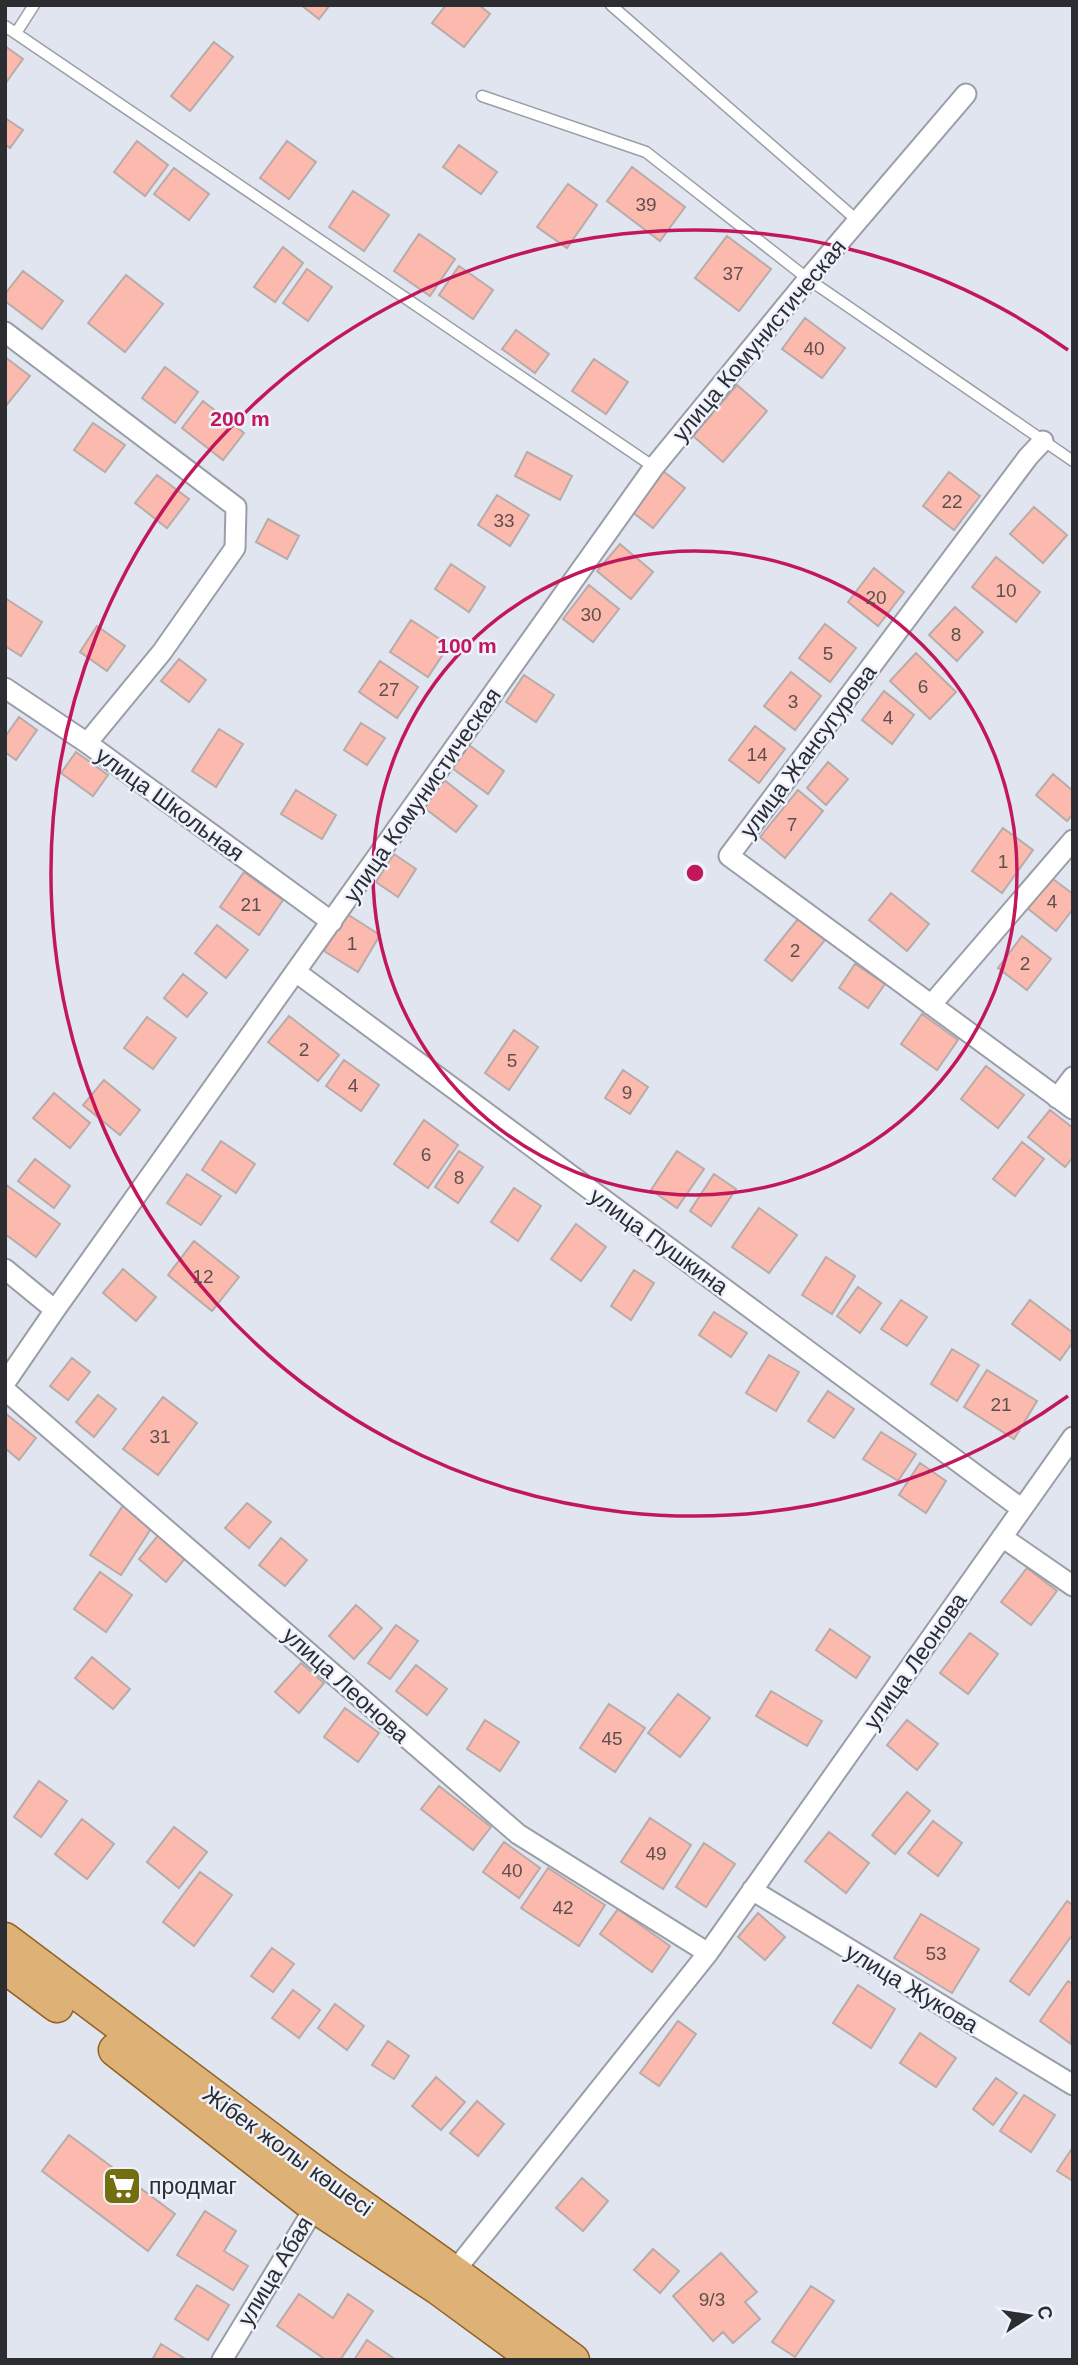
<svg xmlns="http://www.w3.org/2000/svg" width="1078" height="2365" font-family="Arial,sans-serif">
<rect width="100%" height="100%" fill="#e0e5ef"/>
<!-- building -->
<path fill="#fcb9ad" stroke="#b8acaa" stroke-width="2" d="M 301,5 L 330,5 L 319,19 Z
M 446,5 L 479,5 L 490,14 L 464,47 L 432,23 Z
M 214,42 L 233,57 L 190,111 L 171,96 Z
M 5,46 L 23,59 L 5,84 Z
M 5,118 L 23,130 L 10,148 L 5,144 Z
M 137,141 L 168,165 L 145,196 L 114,172 Z
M 287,141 L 316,162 L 289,199 L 260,178 Z
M 459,145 L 497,172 L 481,194 L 443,167 Z
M 632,167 L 685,207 L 660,241 L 607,201 Z
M 174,168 L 209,194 L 189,220 L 154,194 Z
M 568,184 L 597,205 L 567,248 L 537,227 Z
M 353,191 L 389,215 L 364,251 L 329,227 Z
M 419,234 L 455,259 L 430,296 L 394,271 Z
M 727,236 L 771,269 L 739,311 L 695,278 Z
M 283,247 L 303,263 L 275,302 L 254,287 Z
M 459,266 L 493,290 L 473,319 L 439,295 Z
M 307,269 L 332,287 L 308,321 L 283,303 Z
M 23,271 L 63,301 L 42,329 L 5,301 L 5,294 Z
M 126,275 L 163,304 L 125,352 L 88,323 Z
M 805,318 L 845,348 L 822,378 L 782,349 Z
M 516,330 L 549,354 L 535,373 L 502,349 Z
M 5,357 L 30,376 L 5,407 Z
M 594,359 L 628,382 L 606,414 L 572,391 Z
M 165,367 L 198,392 L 175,423 L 142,398 Z
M 737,385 L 767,411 L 723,462 L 693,436 Z
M 203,401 L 244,433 L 223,460 L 182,428 Z
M 93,423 L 125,445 L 105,472 L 74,450 Z
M 527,452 L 572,476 L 560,500 L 515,476 Z
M 663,471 L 685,488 L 653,528 L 631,511 Z
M 949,472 L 980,496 L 954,530 L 923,506 Z
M 157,475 L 189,499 L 167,528 L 135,503 Z
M 497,495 L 529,515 L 510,546 L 478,525 Z
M 1034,507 L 1067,535 L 1043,563 L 1010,534 Z
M 268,519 L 299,536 L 287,559 L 256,542 Z
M 620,544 L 653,572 L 631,599 L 597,571 Z
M 996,557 L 1040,592 L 1016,622 L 972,587 Z
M 451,564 L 485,587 L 469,612 L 435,589 Z
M 874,568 L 904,592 L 878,626 L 848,602 Z
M 589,585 L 619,609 L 593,642 L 563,619 Z
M 5,598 L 42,622 L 21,656 L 5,646 Z
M 955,607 L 983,632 L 957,661 L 929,635 Z
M 411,620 L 449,645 L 428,677 L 390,652 Z
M 825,624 L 856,648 L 830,682 L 799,658 Z
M 97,626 L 125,646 L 107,671 L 80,652 Z
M 916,653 L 956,692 L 930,719 L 890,681 Z
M 179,659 L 206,680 L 189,702 L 161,681 Z
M 380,661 L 418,687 L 397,718 L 359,692 Z
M 791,672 L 821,696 L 795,730 L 764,706 Z
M 524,675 L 554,695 L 536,722 L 506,702 Z
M 884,691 L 914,715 L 892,744 L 862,720 Z
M 19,717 L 37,730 L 16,760 L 5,752 L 5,737 Z
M 361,723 L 385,738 L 367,765 L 344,750 Z
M 755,726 L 785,749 L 759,783 L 729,760 Z
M 219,729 L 243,744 L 216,787 L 192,771 Z
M 469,745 L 504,771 L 488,794 L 452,768 Z
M 76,752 L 108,775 L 93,796 L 61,773 Z
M 828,762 L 848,779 L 826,805 L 807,788 Z
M 1053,774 L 1073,791 L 1073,814 L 1067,821 L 1036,795 Z
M 443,779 L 477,806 L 456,832 L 422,806 Z
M 296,790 L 336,815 L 322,839 L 281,814 Z
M 798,790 L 823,811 L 785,858 L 760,837 Z
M 1003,828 L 1033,850 L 1002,893 L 972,871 Z
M 394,854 L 416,869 L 398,897 L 376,882 Z
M 244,872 L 283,900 L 259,935 L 220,907 Z
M 1049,876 L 1073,894 L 1073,909 L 1056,931 L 1026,907 Z
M 891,893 L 929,924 L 907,951 L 869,920 Z
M 347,914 L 380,935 L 358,972 L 324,951 Z
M 798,919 L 825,940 L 792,981 L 765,960 Z
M 217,925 L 248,950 L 226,978 L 195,953 Z
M 1022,936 L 1051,959 L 1027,990 L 998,968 Z
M 855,964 L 885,984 L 868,1008 L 839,988 Z
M 183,974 L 207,993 L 187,1017 L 164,998 Z
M 922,1014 L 958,1040 L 937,1070 L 901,1044 Z
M 289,1016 L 339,1055 L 318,1081 L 268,1042 Z
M 147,1017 L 176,1038 L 153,1069 L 124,1048 Z
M 514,1030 L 538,1047 L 509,1090 L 485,1073 Z
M 344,1060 L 379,1085 L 361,1111 L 326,1086 Z
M 986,1066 L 1024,1095 L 998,1128 L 961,1099 Z
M 623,1070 L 648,1087 L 630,1114 L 605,1098 Z
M 104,1080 L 140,1110 L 120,1135 L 83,1105 Z
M 54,1093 L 90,1123 L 70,1148 L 33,1118 Z
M 1050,1110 L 1073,1128 L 1073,1157 L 1065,1167 L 1028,1137 Z
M 424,1120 L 458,1145 L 428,1188 L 394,1164 Z
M 221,1141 L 255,1164 L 236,1193 L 202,1170 Z
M 1022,1142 L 1044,1159 L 1015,1196 L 993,1179 Z
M 459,1151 L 483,1167 L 458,1203 L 435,1187 Z
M 677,1151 L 704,1169 L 677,1208 L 651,1190 Z
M 35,1159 L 70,1186 L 54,1208 L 18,1181 Z
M 187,1174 L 221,1196 L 201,1225 L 167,1203 Z
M 714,1174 L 736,1189 L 711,1226 L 690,1211 Z
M 5,1184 L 60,1224 L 36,1257 L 5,1234 Z
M 514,1188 L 541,1206 L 518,1241 L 491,1222 Z
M 759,1208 L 797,1235 L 769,1273 L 732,1247 Z
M 576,1224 L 606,1247 L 581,1281 L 551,1259 Z
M 194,1241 L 239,1277 L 212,1311 L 168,1275 Z
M 826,1257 L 855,1276 L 832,1314 L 802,1295 Z
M 123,1269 L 156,1297 L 136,1321 L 103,1293 Z
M 634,1270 L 654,1283 L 631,1320 L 611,1306 Z
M 858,1287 L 881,1303 L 860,1333 L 837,1316 Z
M 901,1300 L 927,1317 L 907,1346 L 881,1329 Z
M 1030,1300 L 1073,1333 L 1073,1342 L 1060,1360 L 1012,1324 Z
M 714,1312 L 747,1333 L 731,1357 L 699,1335 Z
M 952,1349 L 979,1365 L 957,1401 L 931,1384 Z
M 769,1355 L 799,1372 L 776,1411 L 746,1393 Z
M 72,1358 L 90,1372 L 68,1400 L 50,1386 Z
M 987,1370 L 1037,1401 L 1014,1439 L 964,1407 Z
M 828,1391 L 854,1409 L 834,1438 L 808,1421 Z
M 98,1395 L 116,1409 L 94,1437 L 76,1422 Z
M 163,1397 L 197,1423 L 158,1475 L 123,1449 Z
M 5,1413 L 36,1438 L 19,1460 L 5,1448 Z
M 881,1432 L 916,1454 L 898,1481 L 863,1459 Z
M 920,1463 L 946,1481 L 926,1513 L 899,1495 Z
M 247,1503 L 271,1522 L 249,1548 L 225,1528 Z
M 124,1504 L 154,1524 L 121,1575 L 90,1555 Z
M 160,1533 L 187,1556 L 166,1582 L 139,1559 Z
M 281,1538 L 307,1560 L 285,1586 L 259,1565 Z
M 1027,1568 L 1057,1591 L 1031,1625 L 1001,1602 Z
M 100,1572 L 132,1595 L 106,1632 L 74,1609 Z
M 356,1605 L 382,1628 L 354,1659 L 329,1636 Z
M 396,1625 L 418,1641 L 390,1679 L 368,1663 Z
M 830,1629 L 870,1657 L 856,1678 L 816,1650 Z
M 970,1633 L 998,1654 L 968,1694 L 940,1673 Z
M 92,1657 L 130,1689 L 113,1709 L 75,1678 Z
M 301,1663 L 324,1683 L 299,1713 L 275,1692 Z
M 416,1665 L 447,1689 L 427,1715 L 396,1691 Z
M 771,1691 L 822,1721 L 807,1746 L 756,1716 Z
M 678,1694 L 710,1718 L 680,1757 L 648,1733 Z
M 609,1704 L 645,1728 L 615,1772 L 580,1748 Z
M 345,1708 L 379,1733 L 358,1762 L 324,1737 Z
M 485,1720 L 519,1742 L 500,1771 L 467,1749 Z
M 907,1720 L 938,1744 L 917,1770 L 887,1745 Z
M 39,1781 L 67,1801 L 41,1837 L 14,1817 Z
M 439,1786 L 491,1827 L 473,1850 L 421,1809 Z
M 907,1792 L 930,1811 L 895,1854 L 872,1835 Z
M 650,1818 L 691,1845 L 663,1889 L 621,1862 Z
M 82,1819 L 114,1844 L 87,1879 L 55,1854 Z
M 933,1821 L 962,1843 L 938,1876 L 908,1853 Z
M 174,1827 L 207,1852 L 179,1888 L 147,1862 Z
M 829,1832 L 869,1863 L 846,1893 L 805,1861 Z
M 504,1842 L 540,1868 L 519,1898 L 483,1872 Z
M 704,1843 L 735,1864 L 706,1907 L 676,1887 Z
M 548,1868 L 605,1905 L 579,1946 L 521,1908 Z
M 200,1872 L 232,1895 L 194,1946 L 163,1922 Z
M 1067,1901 L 1073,1905 L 1073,1934 L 1029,1995 L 1010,1981 Z
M 618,1909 L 670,1946 L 652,1972 L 600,1934 Z
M 758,1913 L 785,1937 L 765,1960 L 738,1937 Z
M 921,1914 L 979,1949 L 952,1993 L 894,1958 Z
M 272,1948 L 294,1964 L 273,1992 L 251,1976 Z
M 1068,1981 L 1073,1984 L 1071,2044 L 1040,2021 Z
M 858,1985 L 895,2009 L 871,2048 L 833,2023 Z
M 293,1990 L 320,2010 L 299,2038 L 272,2018 Z
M 335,2004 L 364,2026 L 347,2050 L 318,2028 Z
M 678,2021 L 696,2034 L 659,2086 L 640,2073 Z
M 920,2033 L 956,2058 L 936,2087 L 900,2063 Z
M 388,2041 L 409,2056 L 394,2079 L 372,2065 Z
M 436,2077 L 465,2102 L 441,2130 L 412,2106 Z
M 996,2078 L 1017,2093 L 993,2125 L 973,2109 Z
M 1024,2095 L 1055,2115 L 1031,2152 L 1000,2131 Z
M 477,2101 L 504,2124 L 478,2156 L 450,2133 Z
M 69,2135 L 175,2214 L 148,2251 L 42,2171 Z
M 1073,2147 L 1073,2181 L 1057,2171 Z
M 582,2178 L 608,2201 L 583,2231 L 556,2208 Z
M 205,2211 L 236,2231 L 224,2251 L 248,2266 L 233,2290 L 177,2255 Z
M 653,2249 L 679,2271 L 660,2293 L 634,2270 Z
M 721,2253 L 757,2292 L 745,2302 L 760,2319 L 733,2343 L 723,2332 L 713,2341 L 673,2296 Z
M 197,2285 L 229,2305 L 208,2340 L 175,2319 Z
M 811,2286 L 834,2301 L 795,2357 L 772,2342 Z
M 299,2294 L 333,2318 L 348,2294 L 373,2311 L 340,2360 L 326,2360 L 277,2326 Z
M 367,2340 L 396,2360 L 354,2360 Z
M 161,2344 L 187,2360 L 152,2360 Z"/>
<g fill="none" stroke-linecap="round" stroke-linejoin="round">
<defs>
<path id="lane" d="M 611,5 L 858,221
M 5,26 L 654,467
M 16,33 L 34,5
M 482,96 L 646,152 L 808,279 L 1073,461"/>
<path id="street" d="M 5,332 L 236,507 L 235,548 L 162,652 L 87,743
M 1043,441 L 1028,457 L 729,856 L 1073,1109
M 5,688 L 87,743 L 332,922
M 296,972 L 1022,1509
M 931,1005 L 1073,840
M 1057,1098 L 1073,1077
M 5,1269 L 55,1310
M 5,1383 L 55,1310 L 654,467 L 808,279 L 966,94
M 5,1390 L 518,1834 L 708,1953
M 1002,1537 L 1073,1586
M 752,1890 L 1073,2085
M 449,2278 L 708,1953 L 1073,1437
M 222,2360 L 320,2199"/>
<path id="primary" d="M 5,1939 L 332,2185 L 454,2272 L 573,2360
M 5,1967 L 57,2006
M 115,2050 L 314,2206 L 439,2289 L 536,2360"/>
</defs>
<!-- lane casing -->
<use href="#lane" stroke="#9a9ea8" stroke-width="13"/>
<!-- street casing -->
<use href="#street" stroke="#9a9ea8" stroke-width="23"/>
<!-- primary casing -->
<use href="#primary" stroke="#916222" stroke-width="35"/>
<!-- lane -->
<use href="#lane" stroke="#fff" stroke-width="10"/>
<!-- street -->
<use href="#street" stroke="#fff" stroke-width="19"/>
<!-- primary -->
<use href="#primary" stroke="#deb276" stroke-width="32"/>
</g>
<!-- distance rings -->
<g fill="none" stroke="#c2185b" stroke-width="3.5">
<circle cx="695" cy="873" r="322"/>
<path d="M1068 1396A643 643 0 1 1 1068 350"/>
</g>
<!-- icons -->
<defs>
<symbol id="supermarket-square" viewBox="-11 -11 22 22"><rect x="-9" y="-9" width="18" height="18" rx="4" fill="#736f10" stroke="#edf2fc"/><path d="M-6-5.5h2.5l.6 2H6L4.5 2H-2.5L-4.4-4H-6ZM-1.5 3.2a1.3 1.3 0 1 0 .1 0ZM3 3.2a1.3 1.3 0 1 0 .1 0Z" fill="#fff"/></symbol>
</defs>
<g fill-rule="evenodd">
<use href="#supermarket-square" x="100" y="2164" width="44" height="44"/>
</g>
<g text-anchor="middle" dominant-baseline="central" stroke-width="5" stroke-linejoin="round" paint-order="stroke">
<!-- number labels -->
<g font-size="19" fill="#5f504f">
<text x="646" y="204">39</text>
<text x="733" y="273">37</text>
<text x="814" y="348">40</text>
<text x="952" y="501">22</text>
<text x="504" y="520">33</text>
<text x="1006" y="590">10</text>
<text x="876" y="597">20</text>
<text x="591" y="614">30</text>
<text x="956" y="634">8</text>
<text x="828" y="653">5</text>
<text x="923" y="686">6</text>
<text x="389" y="689">27</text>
<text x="793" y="701">3</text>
<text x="888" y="717">4</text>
<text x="757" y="754">14</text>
<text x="792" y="824">7</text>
<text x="1003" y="861">1</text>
<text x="1052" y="901">4</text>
<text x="251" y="904">21</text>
<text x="352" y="943">1</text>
<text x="795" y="950">2</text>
<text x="1025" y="963">2</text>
<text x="304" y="1049">2</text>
<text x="512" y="1060">5</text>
<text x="353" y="1085">4</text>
<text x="627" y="1092">9</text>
<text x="426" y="1154">6</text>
<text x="459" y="1177">8</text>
<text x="203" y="1276">12</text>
<text x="1001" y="1404">21</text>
<text x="160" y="1436">31</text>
<text x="612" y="1738">45</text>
<text x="656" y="1853">49</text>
<text x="512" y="1870">40</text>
<text x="563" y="1907">42</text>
<text x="936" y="1953">53</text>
<text x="712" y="2299">9/3</text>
</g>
<!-- street labels -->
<g font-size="23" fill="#2b2d30" stroke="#edf2fc">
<text transform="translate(759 340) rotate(-50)">улица Комунистическая</text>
<text transform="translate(808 751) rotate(-53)">улица Жансугурова</text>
<text transform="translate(422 795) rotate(-55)">улица Комунистическая</text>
<text transform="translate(170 804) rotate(36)">улица Школьная</text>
<text transform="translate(659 1241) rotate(36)">улица Пушкина</text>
<text transform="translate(915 1661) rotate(-55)">улица Леонова</text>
<text transform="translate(346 1685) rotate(42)">улица Леонова</text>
<text transform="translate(912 1988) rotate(31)">улица Жукова</text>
<text transform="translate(288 2151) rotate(36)">Жібек жолы көшесі</text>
<text transform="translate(275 2271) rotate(-59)">улица Абая</text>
</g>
<!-- poi labels -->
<g font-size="23" fill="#2b2d30" stroke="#edf2fc" text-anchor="start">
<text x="149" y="2186">продмаг</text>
</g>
</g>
<circle cx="695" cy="873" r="10" fill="#c2185b" stroke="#edf2fc" stroke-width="3.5"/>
<g font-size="21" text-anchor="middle" font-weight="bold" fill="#c2185b" stroke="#edf2fc" stroke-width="5" stroke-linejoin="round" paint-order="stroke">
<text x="240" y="426">200 m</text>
<text x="467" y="653">100 m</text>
</g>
<!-- border -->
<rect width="1078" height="2365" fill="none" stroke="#2b2d30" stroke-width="14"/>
<!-- north arrow -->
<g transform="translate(1029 2316) rotate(78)" stroke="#edf2fc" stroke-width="5" paint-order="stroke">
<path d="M0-5L12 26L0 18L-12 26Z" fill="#2b2d30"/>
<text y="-10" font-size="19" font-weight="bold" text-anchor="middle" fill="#2b2d30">С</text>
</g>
</svg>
